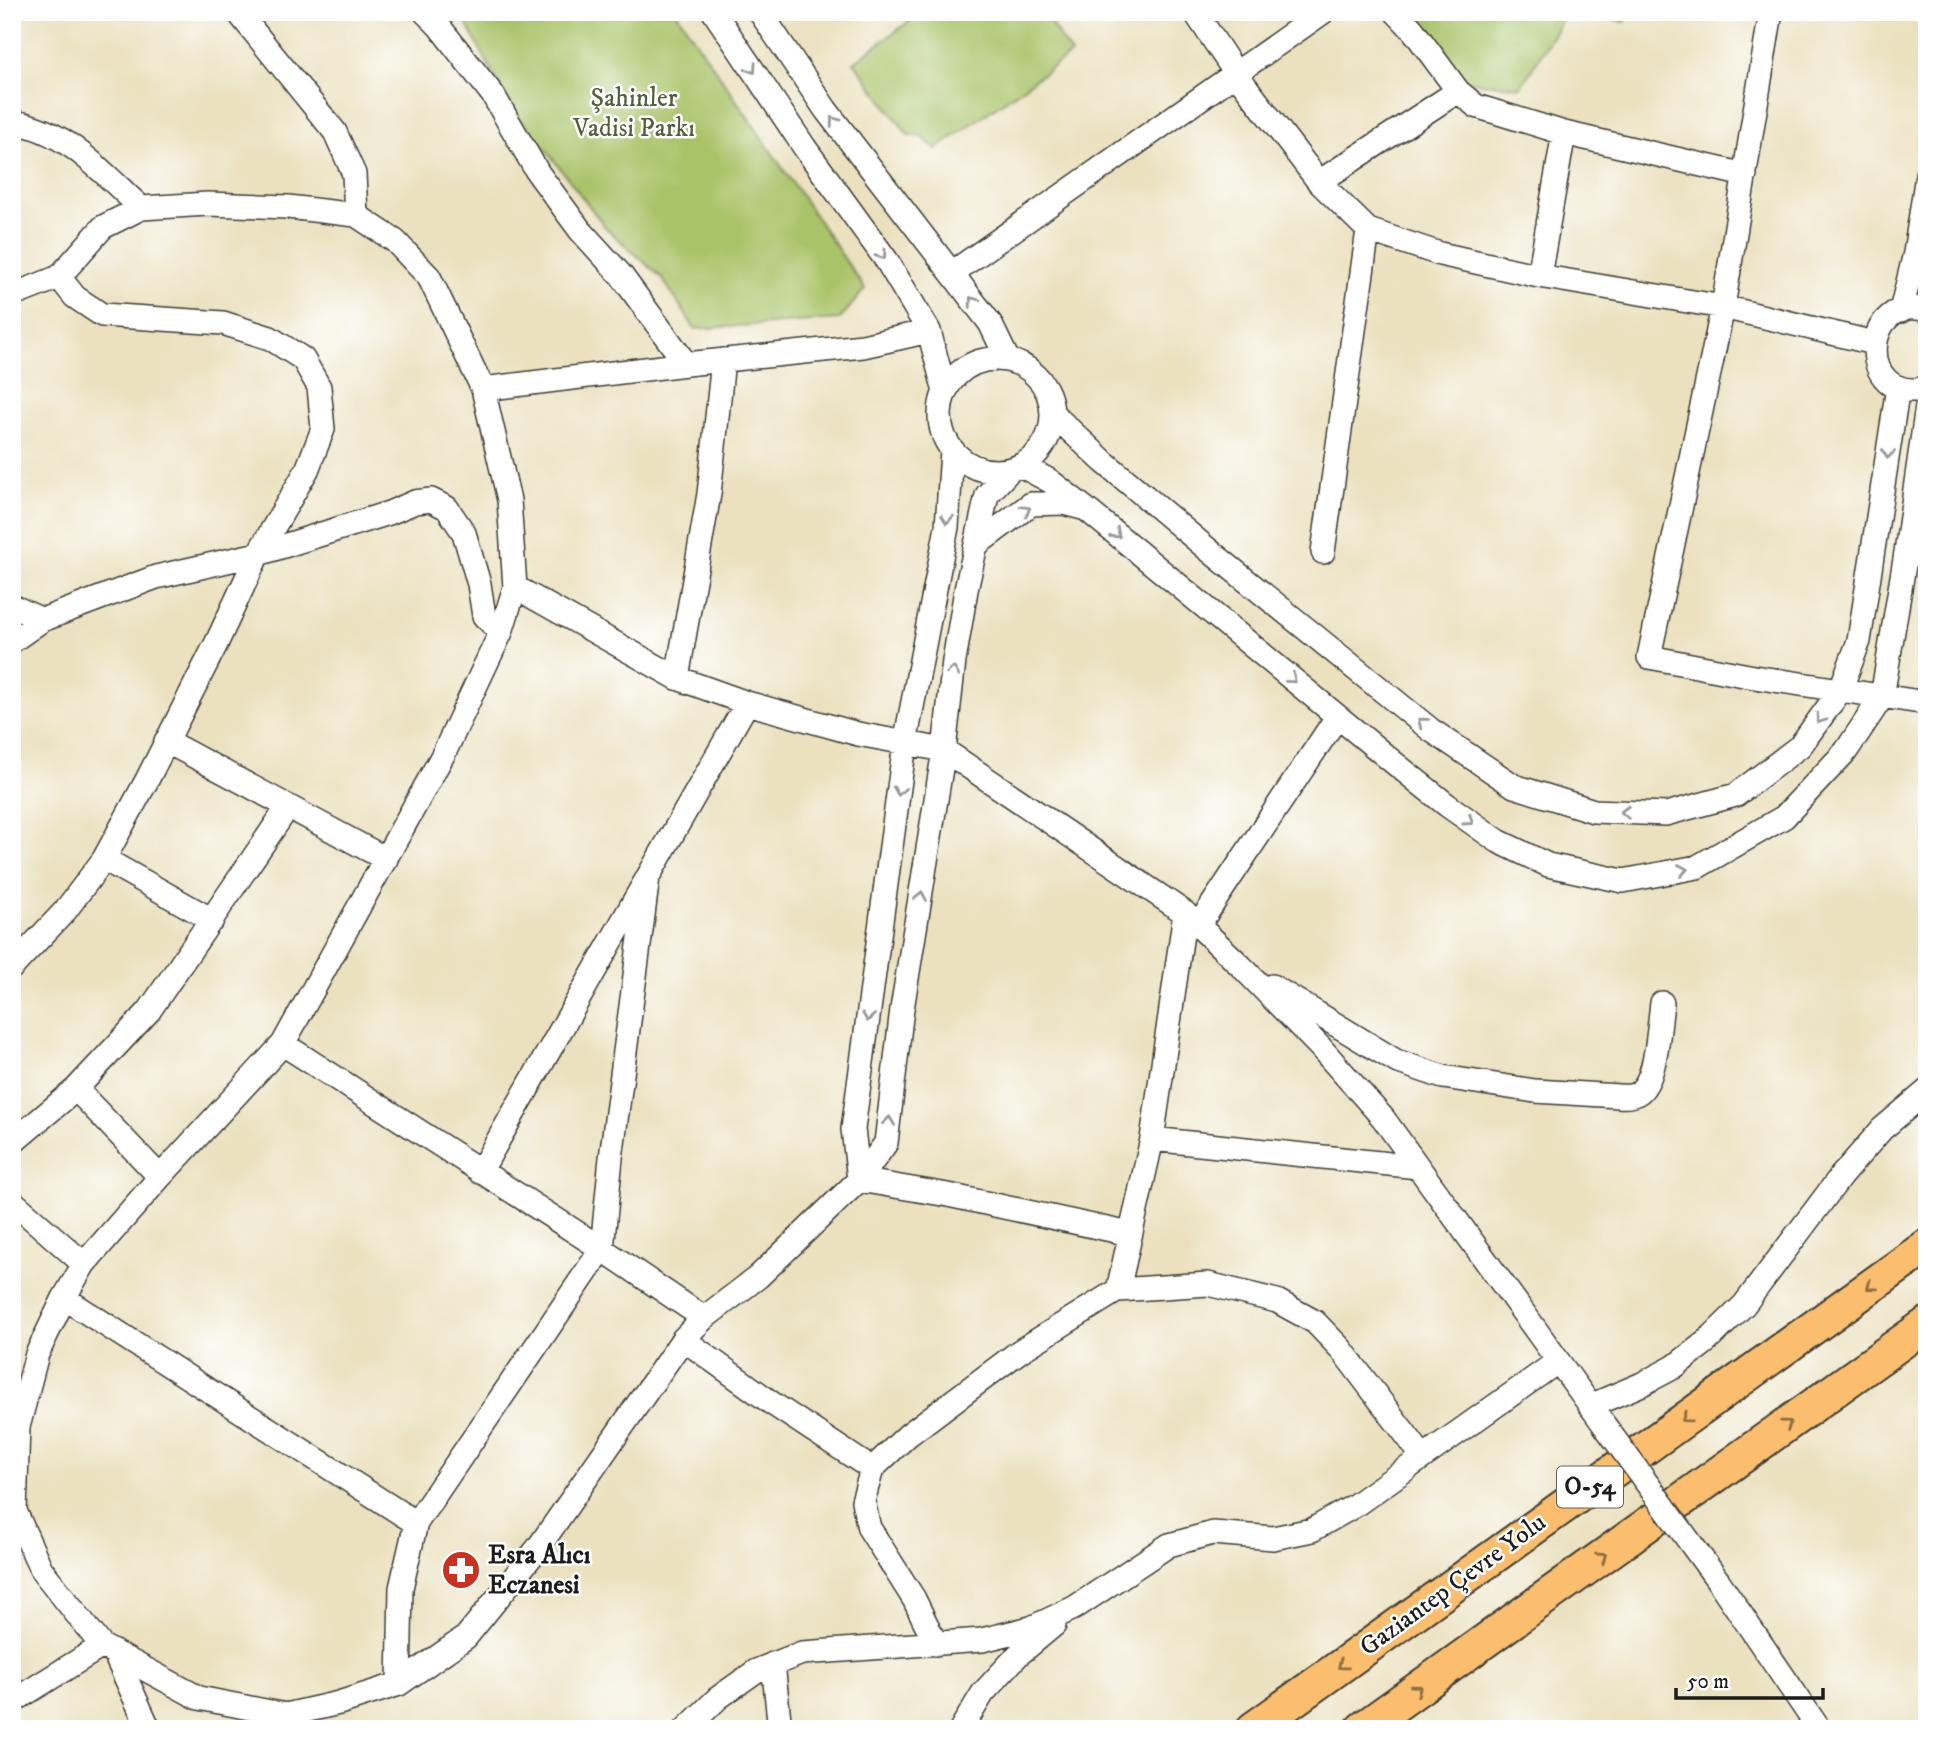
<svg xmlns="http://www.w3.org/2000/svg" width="1939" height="1741" font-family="'IM FELL DW Pica',serif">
<rect width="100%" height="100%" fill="#fff"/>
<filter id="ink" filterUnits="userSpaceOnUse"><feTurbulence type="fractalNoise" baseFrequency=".0143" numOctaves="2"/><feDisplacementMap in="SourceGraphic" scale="14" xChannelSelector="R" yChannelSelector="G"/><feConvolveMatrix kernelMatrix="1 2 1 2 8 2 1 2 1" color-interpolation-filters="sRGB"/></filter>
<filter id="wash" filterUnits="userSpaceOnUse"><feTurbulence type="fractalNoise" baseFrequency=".00686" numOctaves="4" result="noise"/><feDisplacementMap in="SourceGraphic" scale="28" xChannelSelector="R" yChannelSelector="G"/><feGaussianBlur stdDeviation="1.57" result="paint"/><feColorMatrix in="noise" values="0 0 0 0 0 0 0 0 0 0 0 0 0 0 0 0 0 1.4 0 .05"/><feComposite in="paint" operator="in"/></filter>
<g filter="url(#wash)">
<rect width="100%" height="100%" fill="#ebe1bf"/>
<!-- green -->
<path fill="#a9c368" stroke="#627042" stroke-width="2" d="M 460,12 L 676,12 L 865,289 L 840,319 L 695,329 L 662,278 L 606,228 L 543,146 L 513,110 Z
M 922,12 L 1043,12 L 1071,54 L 936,149 L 922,137 L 908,135 L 854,62 Z
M 1396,12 L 1567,12 L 1521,87 L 1449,80 Z
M 1587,12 L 1627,12 L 1625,22 Z"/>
</g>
<g filter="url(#ink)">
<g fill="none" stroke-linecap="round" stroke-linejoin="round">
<defs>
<path id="minor" d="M 238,12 L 335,132 L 354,174 L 356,215
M 425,12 L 438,25 L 493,95 L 538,173 L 580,230 L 621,275 L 686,364
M 714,12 L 805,148 L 887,261 L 929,331 L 945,392
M 760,12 L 826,110 L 990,323 L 1008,360
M 1195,12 L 1237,75 L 1319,182 L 1368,230 L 1440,254 L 1539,276 L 1723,307 L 1874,343
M 1396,12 L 1413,30 L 1458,91 L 1476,106 L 1564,133 L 1745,175
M 1771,12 L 1723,307 L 1649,657 L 1754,677 L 1927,703
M 12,122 C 66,129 103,173 141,208
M 1319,182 L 1458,91
M 952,273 L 1323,12
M 1539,276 L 1564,133
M 12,289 L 24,291 L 59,277 L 103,227 L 141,208 L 208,204 L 288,207 L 356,215 L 395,241 L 429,277 L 483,389 L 509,500 L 515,587 L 501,632 L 444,753 L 283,1044 L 160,1177 L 84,1264 L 64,1298 L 37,1354 L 18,1427 L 15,1511 L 41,1569 L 102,1646 L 199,1698 L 286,1715 L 339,1703 L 399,1684 L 466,1637 L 538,1548 L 683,1339 L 704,1318 L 758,1277 L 859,1180 L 886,1143 L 902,1009 L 944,750 L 954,661 L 966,590 L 987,495 L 1010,470
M 1927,310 C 1861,291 1855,406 1927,388
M 1901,311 L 1915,253 L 1927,175
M940 415a56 56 0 1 1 112 0a56 56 0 1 1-112 0Z
M 483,389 L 686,364 L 863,346 L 929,331
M 1053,414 L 1103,461 L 1205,547 L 1431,730 L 1514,786 L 1594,811 L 1666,814 L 1736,795 L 1800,746 L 1840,691 L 1859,641 L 1898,387
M 1022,466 L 1050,481 L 1086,509 L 1393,762 L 1447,805 L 1498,841 L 1548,865 L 1623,881 L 1697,867 L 1784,817 L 1846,751 L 1882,697 L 1905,559 L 1927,406
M 976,545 L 1031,504 L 1063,503 L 1082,508
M 1323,552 L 1368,230
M 515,587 L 677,678 L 747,703 L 858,734 L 944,750 L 1185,913 L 1241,966 L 1321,1048 L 1383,1118 L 1605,1426
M 12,606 L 42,620
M 12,641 L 42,620 L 156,577 L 258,554 L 389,513 L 415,502 L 431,500 L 447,508 L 464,533 L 479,584 L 484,616 L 501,632
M 677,678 L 709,494 L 723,360
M 166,741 L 386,859
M 104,859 L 212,920
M 1198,926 L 1337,717
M 12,967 L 65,911 L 104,859 L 147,780 L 217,642 L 258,554 L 307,470 L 323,429 L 319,387 L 303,359 L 270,338 L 223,323 L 102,315 L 75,297 L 59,277
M 1272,986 L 1396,1061 L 1443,1077 L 1535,1091 L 1619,1096 C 1629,1097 1638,1096 1644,1087 C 1657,1070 1659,1025 1662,1003
M 283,1044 L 602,1249 L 704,1318
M 76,1089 L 160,1177
M 1152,1139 L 1418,1167
M 12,1143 L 76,1089 L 149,1011 L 288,807
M 480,1172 L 747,703
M 859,1180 L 853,1129 L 905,743 L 947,527 L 952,451
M 859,1180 L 948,1195 L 1130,1234
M 12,1201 L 84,1264
M 1118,1290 L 1152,1139 L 1185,913
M 64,1298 L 416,1523
M 683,1339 L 773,1404 L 872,1469
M 1590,1406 L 1642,1384 L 1674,1367 L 1706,1342 L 1744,1305 L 1841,1176 L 1882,1129 L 1927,1091
M 1719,1582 L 1819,1729
M 936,1644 L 914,1599 L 869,1528 L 863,1501 L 872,1469 L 908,1435 L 1020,1351 L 1118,1290 L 1208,1284 L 1277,1301 L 1315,1322 L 1341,1349 L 1423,1457
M 114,1652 L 149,1729
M 773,1664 L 780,1729
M 399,1684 L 401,1588 L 416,1523 L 602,1249 L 611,1158 L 648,877
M 12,1702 L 102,1646
M 686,1729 L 718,1698 L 756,1671 L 802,1653 L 982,1640 L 1031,1628 L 1074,1608 L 1169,1545 L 1213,1533 L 1273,1538 L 1312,1530 L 1354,1506 L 1557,1362
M 961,1729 L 983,1693 L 1018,1655 L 1054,1625"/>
<path id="highway" d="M 1253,1729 L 1927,1246
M 1362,1729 L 1927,1324"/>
</defs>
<!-- minor casing -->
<use href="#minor" stroke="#3b3a34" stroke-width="26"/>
<!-- highway casing -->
<use href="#highway" stroke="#3b3a34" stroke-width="37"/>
<!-- minor -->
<use href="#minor" stroke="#fff" stroke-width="23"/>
<!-- highway -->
<use href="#highway" stroke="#fbbe6e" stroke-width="33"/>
<defs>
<path id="minor-bridge" d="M 1605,1426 L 1719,1582"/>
</defs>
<!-- minor-bridge casing -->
<use href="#minor-bridge" stroke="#3b3a34" stroke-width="26" stroke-linecap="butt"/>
<!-- minor-bridge -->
<use href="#minor-bridge" stroke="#fff" stroke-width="23"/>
</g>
<!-- one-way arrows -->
<defs><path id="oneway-chevron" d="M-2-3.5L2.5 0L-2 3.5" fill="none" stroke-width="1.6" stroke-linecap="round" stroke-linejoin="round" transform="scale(1.75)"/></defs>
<g stroke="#999">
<use href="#oneway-chevron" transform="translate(752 69) rotate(56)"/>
<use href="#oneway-chevron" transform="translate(834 121) rotate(-127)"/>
<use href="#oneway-chevron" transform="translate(882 255) rotate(55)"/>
<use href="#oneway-chevron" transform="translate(973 301) rotate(-127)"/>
<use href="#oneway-chevron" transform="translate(1888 454) rotate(99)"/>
<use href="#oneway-chevron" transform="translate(1026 510) rotate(-29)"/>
<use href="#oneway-chevron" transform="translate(947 519) rotate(95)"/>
<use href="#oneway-chevron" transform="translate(1116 534) rotate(40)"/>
<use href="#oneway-chevron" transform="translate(953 671) rotate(-83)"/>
<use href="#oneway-chevron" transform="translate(1292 679) rotate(40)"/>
<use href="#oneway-chevron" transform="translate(1820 719) rotate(126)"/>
<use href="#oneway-chevron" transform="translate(1422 722) rotate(-141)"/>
<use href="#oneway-chevron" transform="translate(899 791) rotate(98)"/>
<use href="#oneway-chevron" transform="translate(1625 812) rotate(-178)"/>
<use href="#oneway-chevron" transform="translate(1469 821) rotate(35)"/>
<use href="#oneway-chevron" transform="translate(1683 870) rotate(-10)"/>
<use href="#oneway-chevron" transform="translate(921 896) rotate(-81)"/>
<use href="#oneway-chevron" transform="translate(868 1017) rotate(98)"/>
<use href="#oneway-chevron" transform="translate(889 1121) rotate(-83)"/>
</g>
<g stroke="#8c6d45">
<use href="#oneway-chevron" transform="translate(1871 1286) rotate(144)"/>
<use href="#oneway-chevron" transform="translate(1686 1418) rotate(144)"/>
<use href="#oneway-chevron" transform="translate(1787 1424) rotate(-36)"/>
<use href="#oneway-chevron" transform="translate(1602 1557) rotate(-36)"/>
<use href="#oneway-chevron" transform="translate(1342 1665) rotate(144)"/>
<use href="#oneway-chevron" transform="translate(1417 1689) rotate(-36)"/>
</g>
</g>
<!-- icons -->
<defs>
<symbol id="pharmacy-disc" viewBox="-11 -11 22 22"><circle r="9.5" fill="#c8321e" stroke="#fff"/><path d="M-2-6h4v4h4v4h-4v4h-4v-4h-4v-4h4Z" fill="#fff"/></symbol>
</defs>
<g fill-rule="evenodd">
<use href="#pharmacy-disc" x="439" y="1548" width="44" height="44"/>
</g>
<g text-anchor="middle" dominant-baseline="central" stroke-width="5" stroke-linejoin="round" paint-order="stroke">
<!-- shield labels -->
<rect fill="#fff" stroke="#606060" stroke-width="2" x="1557" y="1466.5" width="66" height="41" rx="5"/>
<g font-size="24" font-weight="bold" fill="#1c1c1c">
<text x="1590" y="1487">O-54</text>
</g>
<!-- park labels -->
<g font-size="26" fill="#545f3a" stroke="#fff">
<text x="634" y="98">Şahinler<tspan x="634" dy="30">Vadisi Parkı</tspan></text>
</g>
<!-- poi labels -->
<g font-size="26" font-weight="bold" fill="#1c1c1c" stroke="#fff" text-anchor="start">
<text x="488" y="1555">Esra Alıcı<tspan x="488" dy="30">Eczanesi</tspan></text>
</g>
<!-- street labels -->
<g font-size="26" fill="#1c1c1c" stroke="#fff">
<text transform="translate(1453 1585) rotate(-36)">Gaziantep Çevre Yolu</text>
</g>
</g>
<!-- margin -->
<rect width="1939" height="1741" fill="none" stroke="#fff" stroke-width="42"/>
<!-- scale -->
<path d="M1676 1688v10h147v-10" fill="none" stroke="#1c1c1c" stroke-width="3.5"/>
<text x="1687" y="1688" font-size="21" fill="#1c1c1c" stroke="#ffffff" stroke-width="5" paint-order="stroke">50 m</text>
</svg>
